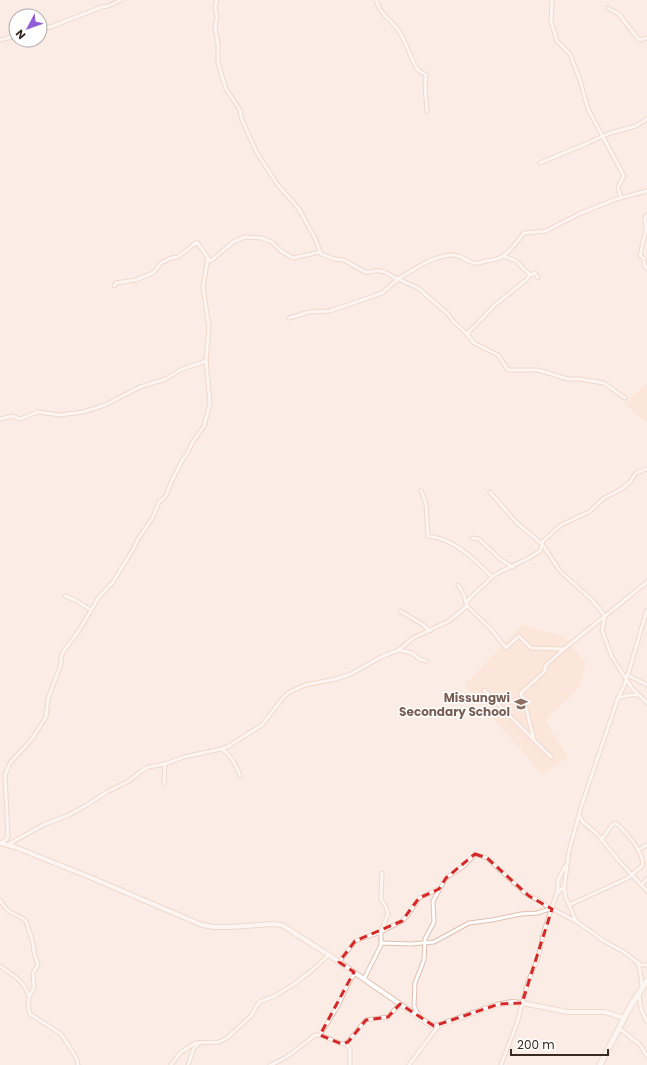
<svg xmlns="http://www.w3.org/2000/svg" width="647" height="1065" viewBox="0 0 647 1065" font-family="Poppins,sans-serif">
<style>
.built{fill:#fddcca}
.lines{fill:none;stroke-linecap:round;stroke-linejoin:round}
.minor-casing{stroke:#e1bfad;stroke-width:5}
.tertiary-casing{stroke:#e1bfad;stroke-width:6}
.trunk-casing{stroke:#e1bfad;stroke-width:7}
.minor{stroke:#fff;stroke-width:3}
.tertiary{stroke:#fff;stroke-width:4}
.trunk{stroke:#fff;stroke-width:5}
.marked{fill:none;stroke:#d62828;stroke-width:3;stroke-dasharray:8 5;stroke-linejoin:round}
.labels{text-anchor:middle;dominant-baseline:central;stroke-width:3;stroke-linejoin:round;paint-order:stroke}
.education-label{font-size:12px;font-weight:bold;fill:#785e54;stroke:#fff;text-anchor:end}
</style>
<rect width="100%" height="100%" fill="#fbede6"/>
<g class="built">
<path d="M 647,383 L 647,422 L 623,404 Z"/>
<path d="M 522,625 L 564,636 L 586,664 L 579,688 L 545,720 L 568,758 L 542,774 L 464,685 Z"/>
</g>
<g class="lines">
<g class="minor-casing">
<g id="minor">
<path d="M 217,0 L 215,7 L 217,17 L 215,27 L 218,44 L 218,62 L 223,80 L 226,89 L 240,110 L 242,120 L 257,153 L 277,184 L 299,209 L 315,238 L 321,254 L 334,259 L 344,260 L 365,272 C 370,273 374,270 379,271 C 387,271 391,277 398,279 C 413,270 433,256 451,255 C 460,254 465,261 474,263 C 478,264 482,262 486,261 C 491,260 498,260 503,256 C 511,251 518,240 524,233 L 546,231 L 581,213 L 616,199 L 647,191"/>
<path d="M 376,0 C 381,16 390,18 398,30 C 407,41 410,60 418,70 C 420,72 423,73 426,75 L 425,85 L 427,112"/>
<path d="M 552,0 L 551,21 L 557,41 L 570,54 L 580,80 L 588,109 L 624,176 L 618,187 L 621,198"/>
<path d="M 608,8 L 619,14 L 639,40 L 647,38"/>
<path d="M 40,30 L 53,26 L 102,7 L 108,6 L 121,0"/>
<path d="M 0,40 L 16,36"/>
<path d="M 540,163 L 588,143 L 610,133 L 636,126 L 647,119"/>
<path d="M 647,215 L 645,219 L 646,229 L 640,255 L 644,259 L 644,265 L 647,269"/>
<path d="M 504,256 L 516,261 L 530,275"/>
<path d="M 207,261 L 212,260 L 233,242 L 245,237 L 262,238 L 272,242 L 281,251 L 293,258 L 320,252"/>
<path d="M 289,318 L 309,312 L 330,311 L 382,293 L 398,279 L 418,288 L 448,314 L 453,321 L 467,334 L 474,343 L 498,355 L 508,370 L 538,370 L 568,379 L 579,379 L 604,383 L 625,398"/>
<path d="M 467,334 L 495,305 L 526,280 L 530,275 L 535,273 L 538,278"/>
<path d="M 0,419 L 12,416 L 20,419 L 38,412 L 60,415 L 83,412 L 105,405 L 140,387 L 166,379 L 180,370 L 206,361"/>
<path d="M 647,469 L 636,473 L 630,482 L 620,490 L 604,498 L 589,512 L 561,525 L 543,541 L 540,551 L 527,559 L 500,572 L 492,577 L 470,598 L 466,603 L 467,606 L 490,628 L 506,648 L 519,636 L 531,648 L 564,649 L 647,582"/>
<path d="M 421,490 L 426,504 L 428,536 C 455,539 474,559 492,577"/>
<path d="M 490,492 L 517,523 L 542,544 L 560,571 L 592,600 L 605,616 L 602,630 L 612,657 L 632,688 L 647,703"/>
<path d="M 472,538 L 479,539 L 500,559 L 513,567"/>
<path d="M 458,585 L 464,595 L 466,603"/>
<path d="M 65,596 L 75,600 L 91,610"/>
<path d="M 400,611 L 422,624 L 430,631"/>
<path d="M 399,650 L 413,638 L 449,621 L 467,606"/>
<path d="M 627,675 L 647,685"/>
<path d="M 484,690 L 551,757"/>
<path d="M 618,698 L 629,695 L 638,695"/>
<path d="M 534,740 L 524,700 L 521,695 L 521,693 L 545,671 L 545,666 L 564,649"/>
<path d="M 221,749 C 229,752 238,768 240,776"/>
<path d="M 164,784 L 165,764"/>
<path d="M 579,814 L 582,821 L 597,834 L 619,861 L 647,891"/>
<path d="M 0,843 L 6,840 L 8,836 L 5,775 L 10,763 L 32,739 L 46,717 L 48,699 L 61,664 L 61,658 L 63,652 L 78,632 L 99,597 L 113,582 L 134,548 L 138,539 L 152,519 L 159,502 L 166,496 L 171,482 L 183,459 L 187,454 L 192,443 L 204,426 L 210,404 L 206,361 L 209,327 L 203,287 L 208,258 L 197,242 L 178,257 L 171,258 L 161,263 L 153,273 L 136,280 L 116,283 L 114,286"/>
<path d="M 7,845 L 45,824 L 67,816 L 87,805 L 107,792 L 129,781 L 140,772 L 148,767 L 165,764 L 184,757 L 221,749 L 229,746 L 262,725 L 282,699 L 288,693 L 294,690 L 305,685 L 336,679 L 351,674 L 381,657 L 399,650 L 412,653 L 419,659 L 426,661"/>
<path d="M 638,850 L 647,845"/>
<path d="M 641,885 L 647,879"/>
<path d="M 557,894 L 565,885"/>
<path d="M 0,900 C 8,915 15,912 26,921 L 33,943 L 34,952 L 38,965 L 33,973 L 34,987 L 29,998 L 28,1006 L 30,1014 L 61,1034 L 77,1059 L 78,1065"/>
<path d="M 569,905 L 628,878 L 642,866 C 646,854 625,831 616,823 L 613,824 L 602,839"/>
<path d="M 381,944 L 381,932 L 388,914 L 386,907 L 381,899 L 382,873"/>
<path d="M 339,962 L 355,941 L 381,932 L 402,921 L 408,915 L 419,898 L 438,889"/>
<path d="M 637,962 L 641,965 L 647,965"/>
<path d="M 0,966 C 13,975 24,981 29,996"/>
<path d="M 364,979 L 382,943 L 411,944 L 434,942 L 469,923 L 492,920 L 521,914 L 537,913 L 550,909 L 557,911 L 575,921"/>
<path d="M 642,986 L 640,970 L 637,962 L 624,952 L 604,941 L 576,921 L 566,898 L 564,889 L 569,851 L 582,804 L 618,698 L 625,684 L 647,610"/>
<path d="M 639,994 L 641,1009 L 647,1022"/>
<path d="M 419,1016 L 414,1006 L 415,983 L 424,960 L 425,939 L 434,922 L 433,901 L 446,878 L 464,866 L 475,854 L 487,858 L 525,893 L 543,903 L 550,909"/>
<path d="M 619,1028 L 640,1045 L 647,1056"/>
<path d="M 320,1035 L 339,1004 L 347,986 L 355,973"/>
<path d="M 346,1044 L 350,1049 L 350,1065"/>
<path d="M 171,1065 L 180,1053 L 195,1043 L 219,1042 L 227,1038 L 251,1016 L 259,1002 L 275,996 L 294,984 L 310,972 L 329,955"/>
<path d="M 188,1065 L 194,1048 L 199,1043"/>
<path d="M 270,1065 C 287,1059 301,1046 315,1035 C 326,1034 335,1044 346,1044 L 366,1020 L 388,1017 L 400,1004"/>
<path d="M 409,1065 L 439,1025"/>
<path d="M 501,1065 L 517,1023 L 528,982 L 538,958 L 544,931 L 558,890 L 558,880 L 565,866"/>
</g>
</g>
<g class="tertiary-casing">
<path id="tertiary" d="M 0,843 L 15,847 L 92,878 L 202,925 L 214,927 L 230,927 L 273,924 L 282,925 L 329,955 L 429,1024 L 434,1026 L 439,1025 L 496,1005 L 512,1002 L 522,1003 L 568,1012 L 605,1012 L 624,1018"/>
</g>
<g class="trunk-casing">
<path id="trunk" d="M 600,1065 L 631,1005 L 647,981"/>
</g>
<use href="#minor" class="minor"/>
<use href="#tertiary" class="tertiary"/>
<use href="#trunk" class="trunk"/>
</g>
<path d="M0 0H647V1065H0ZM 475,854 L 487,858 L 529,896 L 552,909 L 522,1003 L 499,1004 L 434,1026 L 400,1004 L 388,1017 L 366,1020 L 348,1042 L 342,1044 L 320,1035 L 354,972 L 339,962 L 355,941 L 402,921 L 419,898 L 439,889 L 446,878 Z" fill="#fbede6" fill-opacity=".55" fill-rule="evenodd"/>
<path class="marked" d="M 475,854 L 487,858 L 529,896 L 552,909 L 522,1003 L 499,1004 L 434,1026 L 400,1004 L 388,1017 L 366,1020 L 348,1042 L 342,1044 L 320,1035 L 354,972 L 339,962 L 355,941 L 402,921 L 419,898 L 439,889 L 446,878 Z"/>
<defs>
<g id="school-bare" transform="scale(1.08)"><path d="M0-5L7-2L0 1L-7-2ZM-4 1L0 2.5L4 1V4Q0 6-4 4Z" fill="#8d6e63" stroke="#fff" stroke-width="2.5" paint-order="stroke"/></g>
</defs>
<g fill-rule="evenodd">
<use href="#school-bare" x="521" y="704"/>
</g>
<g class="labels">
<g class="education-label">
<text x="510" y="697">Missungwi<tspan x="510" dy="14">Secondary School</tspan></text>
</g>
</g>
<g transform="translate(28 28) rotate(229)"><circle r="19" fill="#ffffff" stroke="#afaaa7"/>
<path d="M0-3L7 15L0 10L-7 15Z" fill="#925ed7"/>
<text y="-6" font-size="11" font-weight="bold" text-anchor="middle" fill="#382b24">N</text>
</g>
<path d="M511 1049v6h97v-6" fill="none" stroke="#382b24" stroke-width="2"/>
<text x="517" y="1049" font-size="12" fill="#382b24" stroke="#ffffff" stroke-width="3" paint-order="stroke">200 m</text>
</svg>
